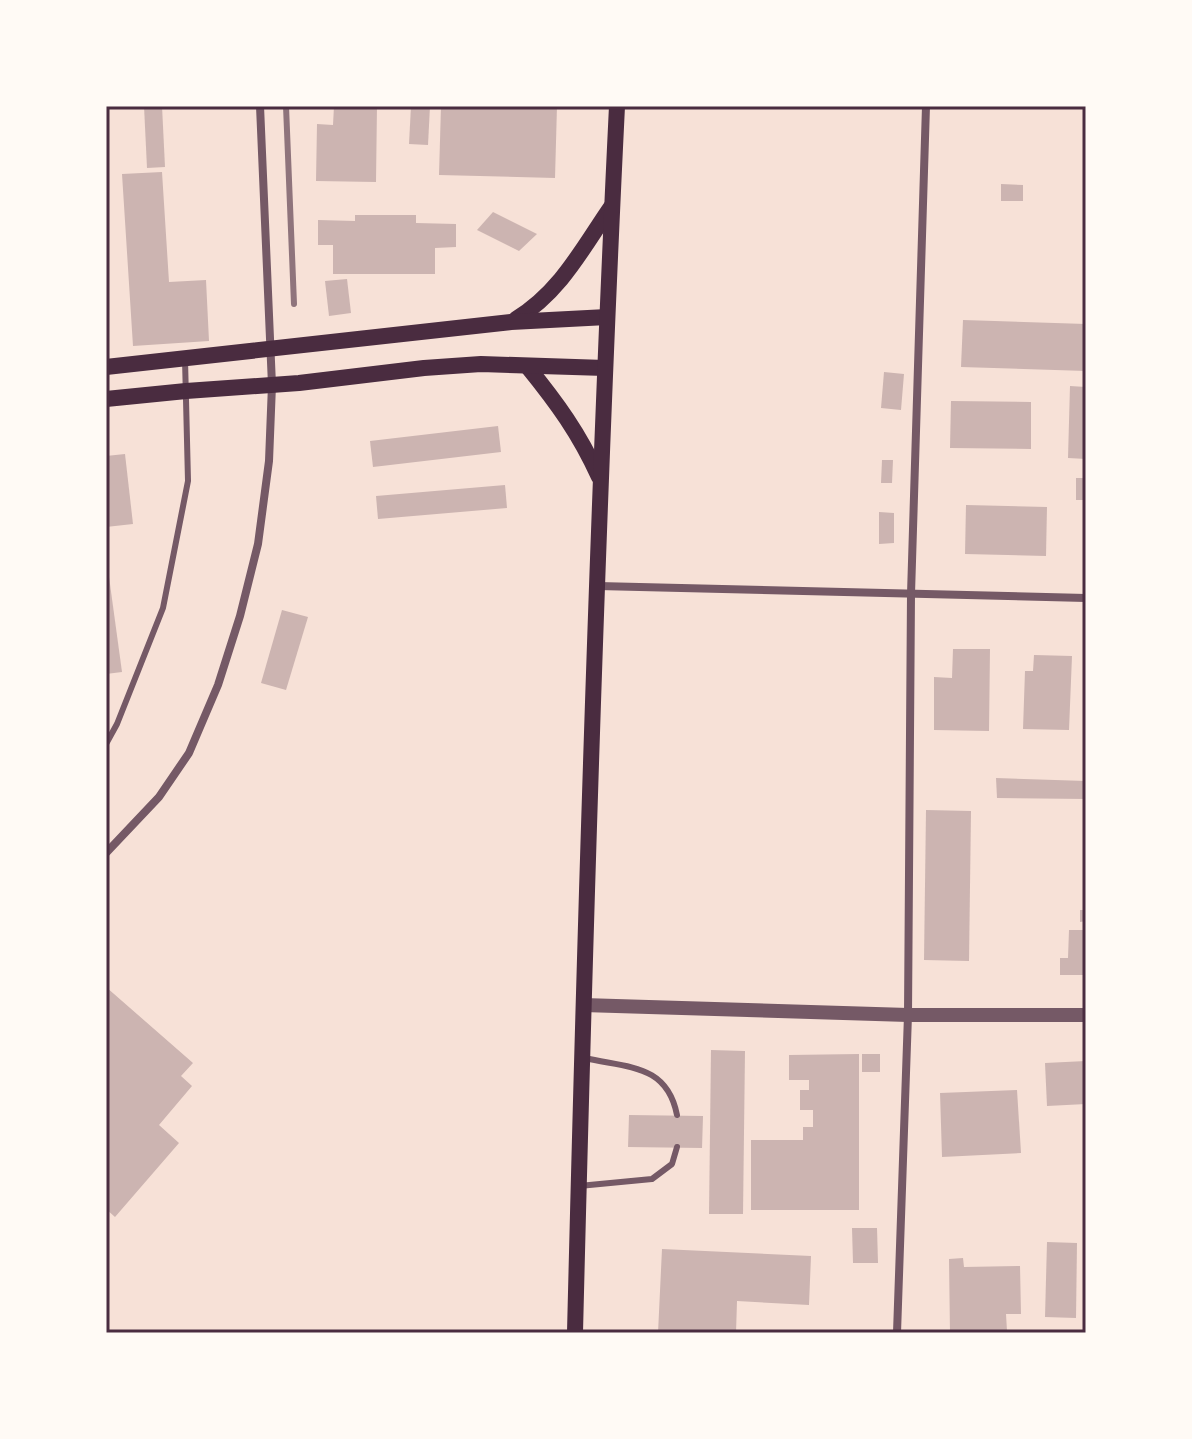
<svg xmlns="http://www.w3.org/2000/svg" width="1192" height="1439" viewBox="0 0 1192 1439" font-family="Poppins,sans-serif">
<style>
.building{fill:#ccb4b1}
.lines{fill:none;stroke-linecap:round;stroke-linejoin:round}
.service{stroke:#755966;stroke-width:6}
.minor{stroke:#755966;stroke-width:8}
.tertiary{stroke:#755966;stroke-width:14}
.secondary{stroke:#4a2c40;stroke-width:16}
.rail{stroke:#8f747c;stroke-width:6}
.neatline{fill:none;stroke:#4a2c40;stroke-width:3}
</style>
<rect width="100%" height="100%" fill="#f7e1d7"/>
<g class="building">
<path d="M 144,106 L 162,106 L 165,167 L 147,168 Z"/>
<path d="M 334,106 L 377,106 L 376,182 L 316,181 L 317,124 L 333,125 Z"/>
<path d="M 411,106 L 430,106 L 428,145 L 409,144 Z"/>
<path d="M 441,106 L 557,106 L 555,178 L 439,175 Z"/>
<path d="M 162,172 L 169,282 L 206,280 L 209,341 L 133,346 L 122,174 Z"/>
<path d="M 1001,184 L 1023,185 L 1023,201 L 1001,201 Z"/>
<path d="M 493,212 L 537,234 L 519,251 L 477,230 Z"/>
<path d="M 355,215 L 416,215 L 416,223 L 456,224 L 456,247 L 435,248 L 435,274 L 333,274 L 333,245 L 318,245 L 318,220 L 355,221 Z"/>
<path d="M 347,279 L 351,313 L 329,316 L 325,281 Z"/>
<path d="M 963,320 L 1086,324 L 1086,371 L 961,367 Z"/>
<path d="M 884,372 L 904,374 L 901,410 L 881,408 Z"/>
<path d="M 1070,386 L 1086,387 L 1086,459 L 1068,458 Z"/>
<path d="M 951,401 L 1031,402 L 1031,449 L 950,448 Z"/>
<path d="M 498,426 L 501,452 L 373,467 L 370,441 Z"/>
<path d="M 125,454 L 133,524 L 106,527 L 106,456 Z"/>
<path d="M 882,460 L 893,460 L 892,483 L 881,483 Z"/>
<rect x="1076" y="478" width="10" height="22"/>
<path d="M 505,485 L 507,508 L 378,519 L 376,496 Z"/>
<path d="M 966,505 L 1047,507 L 1046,556 L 965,554 Z"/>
<path d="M 879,512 L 894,513 L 894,543 L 879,544 Z"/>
<path d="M 106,555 L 122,672 L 106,674 Z"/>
<path d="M 282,610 L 308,617 L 286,690 L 261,683 Z"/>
<path d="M 953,649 L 990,649 L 989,731 L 934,730 L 934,677 L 952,678 Z"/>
<path d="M 1034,655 L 1072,656 L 1069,730 L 1023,729 L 1025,671 L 1033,671 Z"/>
<path d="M 996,778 L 1086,781 L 1086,799 L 997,798 Z"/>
<path d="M 926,810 L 971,811 L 969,961 L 924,960 Z"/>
<path d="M 1080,910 L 1086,910 L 1086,921 L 1080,922 Z"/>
<path d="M 1069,930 L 1086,930 L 1086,975 L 1060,975 L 1060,958 L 1068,958 Z"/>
<path d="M 106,987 L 193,1063 L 181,1076 L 192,1086 L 159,1125 L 179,1143 L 115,1217 L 106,1209 Z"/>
<path d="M 711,1050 L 745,1051 L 743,1214 L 709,1214 Z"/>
<path d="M 859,1054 L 859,1210 L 751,1210 L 751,1140 L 803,1140 L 803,1127 L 813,1127 L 813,1110 L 800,1110 L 800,1090 L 809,1090 L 809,1080 L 789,1080 L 789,1055 Z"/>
<rect x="862" y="1054" width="18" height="18"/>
<path d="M 1086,1061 L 1086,1104 L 1047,1106 L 1045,1063 Z"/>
<path d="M 1017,1090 L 1021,1153 L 942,1157 L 940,1093 Z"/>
<path d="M 629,1115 L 703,1116 L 702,1148 L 628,1147 Z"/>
<path d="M 852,1228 L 877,1228 L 878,1263 L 853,1263 Z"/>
<path d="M 1047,1242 L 1077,1243 L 1076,1318 L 1045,1317 Z"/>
<path d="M 662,1249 L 811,1256 L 809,1305 L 737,1301 L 736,1333 L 658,1333 Z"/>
<path d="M 963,1258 L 964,1267 L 1020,1266 L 1021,1314 L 1006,1314 L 1007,1331 L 950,1333 L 949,1259 Z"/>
</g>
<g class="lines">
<g class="service">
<path d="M 106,744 L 117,724 L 163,608 L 188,481 L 185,359"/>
<path d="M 585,1058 C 628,1068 667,1064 677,1115"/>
<path d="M 579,1186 L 652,1179 L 672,1164 L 677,1147"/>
</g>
<g class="minor">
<path d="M 598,586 L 1086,598"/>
<path d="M 106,853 L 159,797 L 189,753 L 218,685 L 240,616 L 258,544 L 269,461 L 272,385 L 260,106"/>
<path d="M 897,1333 L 908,1015 L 911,594 L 926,106"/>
</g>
<path class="tertiary" d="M 583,1005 L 908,1015 L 1086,1015"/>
<g class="secondary">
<path d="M 516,319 C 561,291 582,249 611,207"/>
<path d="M 527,366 C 557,403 579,433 599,477"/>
<path d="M 106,367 L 511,322 L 607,317"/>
<path d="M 106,399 L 186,391 L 299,383 L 424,368 L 481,364 L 605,368"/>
<path d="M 575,1333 C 585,924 597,515 617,106"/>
</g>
<path class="rail" d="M 286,106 L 294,304"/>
</g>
<rect width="1192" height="1439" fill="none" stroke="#fffaf5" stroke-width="216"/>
<rect x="108" y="108" width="976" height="1223" class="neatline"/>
</svg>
